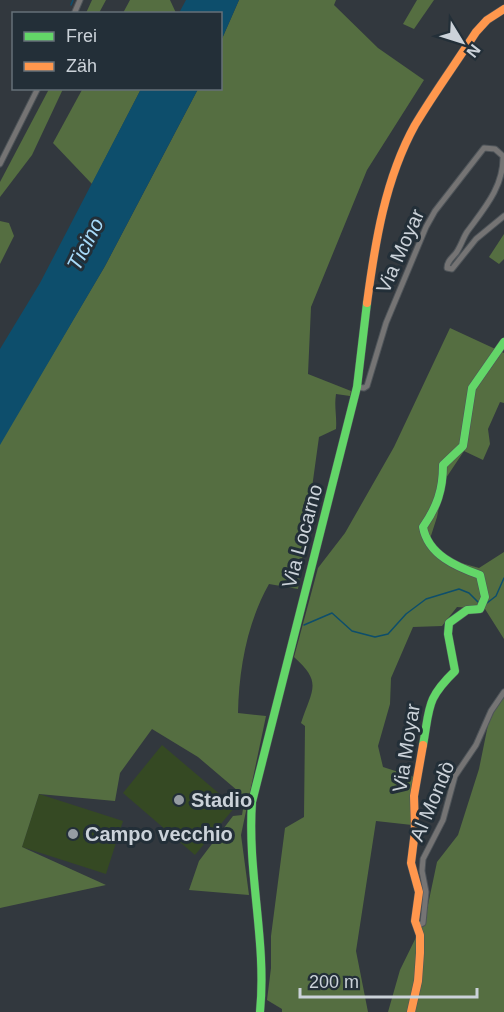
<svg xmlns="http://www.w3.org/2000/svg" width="504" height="1012" viewBox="0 0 504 1012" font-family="Arial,sans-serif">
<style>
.green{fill:#354923}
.forest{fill:#556e41}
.water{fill:#0d4e6c}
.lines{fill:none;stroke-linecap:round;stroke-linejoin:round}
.stream{stroke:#0d4e6c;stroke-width:1.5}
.street-casing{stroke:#4e5459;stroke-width:7}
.fast-casing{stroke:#4e5459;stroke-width:9}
.slow-casing{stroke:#4e5459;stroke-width:9}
.street{stroke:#757474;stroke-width:5}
.fast{stroke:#63d668;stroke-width:8}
.slow{stroke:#ff974d;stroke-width:8}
.poi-dot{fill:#959ca3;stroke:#232f38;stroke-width:2}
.labels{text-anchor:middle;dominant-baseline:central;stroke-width:6;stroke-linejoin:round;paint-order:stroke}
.street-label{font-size:20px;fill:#cbd2d9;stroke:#232f38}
.poi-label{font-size:20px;font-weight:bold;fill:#cbd2d9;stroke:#232f38;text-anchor:start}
.water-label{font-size:21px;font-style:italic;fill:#a7daf9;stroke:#232f38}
</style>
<rect width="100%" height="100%" fill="#32383e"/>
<g class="green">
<path d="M 162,745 L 235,807 L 195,855 L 123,793 Z"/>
<path d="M 39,794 L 123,821 L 106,874 L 22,847 Z"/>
</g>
<g class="forest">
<path d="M 92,0 L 106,0 L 99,13 L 86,13 Z"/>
<path d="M 130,0 L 170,0 L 176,13 L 123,13 Z"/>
<path d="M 239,0 L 336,0 L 334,5 L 378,48 L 424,80 L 367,170 L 311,307 L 308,374 L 351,391 L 350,396 L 336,394 C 334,407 337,416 336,429 L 319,437 L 298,589 L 269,584 C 247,623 239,669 238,713 L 266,716 L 241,835 L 249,895 L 189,890 L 199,861 L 233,816 L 242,815 L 245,797 L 198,757 L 152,729 L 120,773 L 115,801 L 39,794 L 22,847 L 106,885 L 0,908 L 0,443 L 105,266 L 198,89 L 220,88 L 221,41 Z"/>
<path d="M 417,0 L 434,0 L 414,29 L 403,24 Z"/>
<path d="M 83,88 L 141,89 L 92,184 L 53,143 Z"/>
<path d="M 49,89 L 63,89 L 32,155 L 0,197 L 0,182 Z"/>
<path d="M 0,221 L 9,223 L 14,236 L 0,264 Z"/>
<path d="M 504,234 L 504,259 L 499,264 L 489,257 Z"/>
<path d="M 450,328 L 504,353 L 504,403 L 500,402 L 488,429 L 490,444 L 483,460 L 464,451 L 444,481 L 437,517 L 428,545 L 454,561 L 479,568 L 504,552 L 504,639 L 485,609 L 457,607 L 442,626 L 413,627 L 391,678 L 390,704 L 378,746 L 383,767 L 414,777 L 412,825 L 376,821 L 356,951 L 368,1012 L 282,1012 L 282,1009 L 267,1000 L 271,968 L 271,936 L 285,828 L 304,817 L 305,726 L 301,723 C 312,689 323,683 294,657 L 318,568 L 345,533 L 394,447 Z"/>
<path d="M 504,692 L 504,1012 L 388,1012 L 400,970 L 425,919 L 437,862 L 458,835 L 479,769 L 491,710 Z"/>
</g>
<g class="water">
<path d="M 186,0 L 239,0 L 221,41 L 220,14 L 179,13 Z"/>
<path d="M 141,89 L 198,89 L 105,266 L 0,445 L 0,349 L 40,283 Z"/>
</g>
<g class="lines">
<g class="stream">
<path d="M 71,5 L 73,0"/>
<path d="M 487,603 L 496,596 L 504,578"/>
<path d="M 304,625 L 332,613 L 352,631 L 375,637 L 388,634 L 406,614 L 426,599 L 459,589 L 469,593 L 479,603"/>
</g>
<g class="street-casing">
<g id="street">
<path d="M 74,14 L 80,0"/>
<path d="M 0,164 L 38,88"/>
<path d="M 357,387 L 364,388 L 367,386 L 386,323 L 426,227 L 435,211 L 484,148 L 495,149 L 503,156 C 504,187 483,210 467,232 C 463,238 461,246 456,253 C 452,258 447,261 447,268 L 452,269 L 476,239 L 504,216"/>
<path d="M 417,926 L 423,923 L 426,892 L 422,871 L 423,859 L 443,820 L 455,776 L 476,745 L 491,711 L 504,692"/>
</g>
</g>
<g class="fast-casing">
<g id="fast">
<path d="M 423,745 C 430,707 426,699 455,671 L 448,634 L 449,623 L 467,610 L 480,609 L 485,597 L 480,575 C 457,567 428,555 423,527 C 437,507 443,490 443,465 L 463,446 L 472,388 L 504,342"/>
<path d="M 260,1012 C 267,941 247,873 252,802 L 357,387 L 367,303"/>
</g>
</g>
<g class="slow-casing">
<g id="slow">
<path d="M 367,303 C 375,243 385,179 415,125 C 434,93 456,63 476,32 L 487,20 L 504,9"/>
<path d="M 411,1012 L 418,981 L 420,953 L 420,935 L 415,921 L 419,892 L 411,863 L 415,831 L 414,796 L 423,745"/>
</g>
</g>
<use href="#street" class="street"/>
<use href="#fast" class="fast"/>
<use href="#slow" class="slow"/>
</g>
<g class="poi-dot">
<circle cx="179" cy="800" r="6"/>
<circle cx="73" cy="834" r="6"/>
</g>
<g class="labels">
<g class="street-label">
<text transform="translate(400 251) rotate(-66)">Via Moyar</text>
<text transform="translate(302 536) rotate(-75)">Via Locarno</text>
<text transform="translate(406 748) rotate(-81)">Via Moyar</text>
<text transform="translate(432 801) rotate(-67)">Al Mondò</text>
</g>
<g class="poi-label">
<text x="191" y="800">Stadio</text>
<text x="85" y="834">Campo vecchio</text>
</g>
<g class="water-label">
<text transform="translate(85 244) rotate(-63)">Ticino</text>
</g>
</g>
<rect x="12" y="12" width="210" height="78" fill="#232f38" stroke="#667078" stroke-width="1.5"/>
<rect x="24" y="32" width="30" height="9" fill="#63d668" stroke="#667078" stroke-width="1.5"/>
<text x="66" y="42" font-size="18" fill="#cbd2d9">Frei</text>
<rect x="24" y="62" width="30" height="9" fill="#ff974d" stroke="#667078" stroke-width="1.5"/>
<text x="66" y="72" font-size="18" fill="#cbd2d9">Zäh</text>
<g transform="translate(462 42) rotate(128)" stroke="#232f38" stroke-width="4.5" paint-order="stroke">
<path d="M0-4.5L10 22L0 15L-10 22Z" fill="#cbd2d9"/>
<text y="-9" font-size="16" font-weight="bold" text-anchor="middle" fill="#cbd2d9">N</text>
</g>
<path d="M300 988v9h177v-9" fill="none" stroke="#cbd2d9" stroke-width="3"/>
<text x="309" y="988" font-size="18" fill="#cbd2d9" stroke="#232f38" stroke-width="4.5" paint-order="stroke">200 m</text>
</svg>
